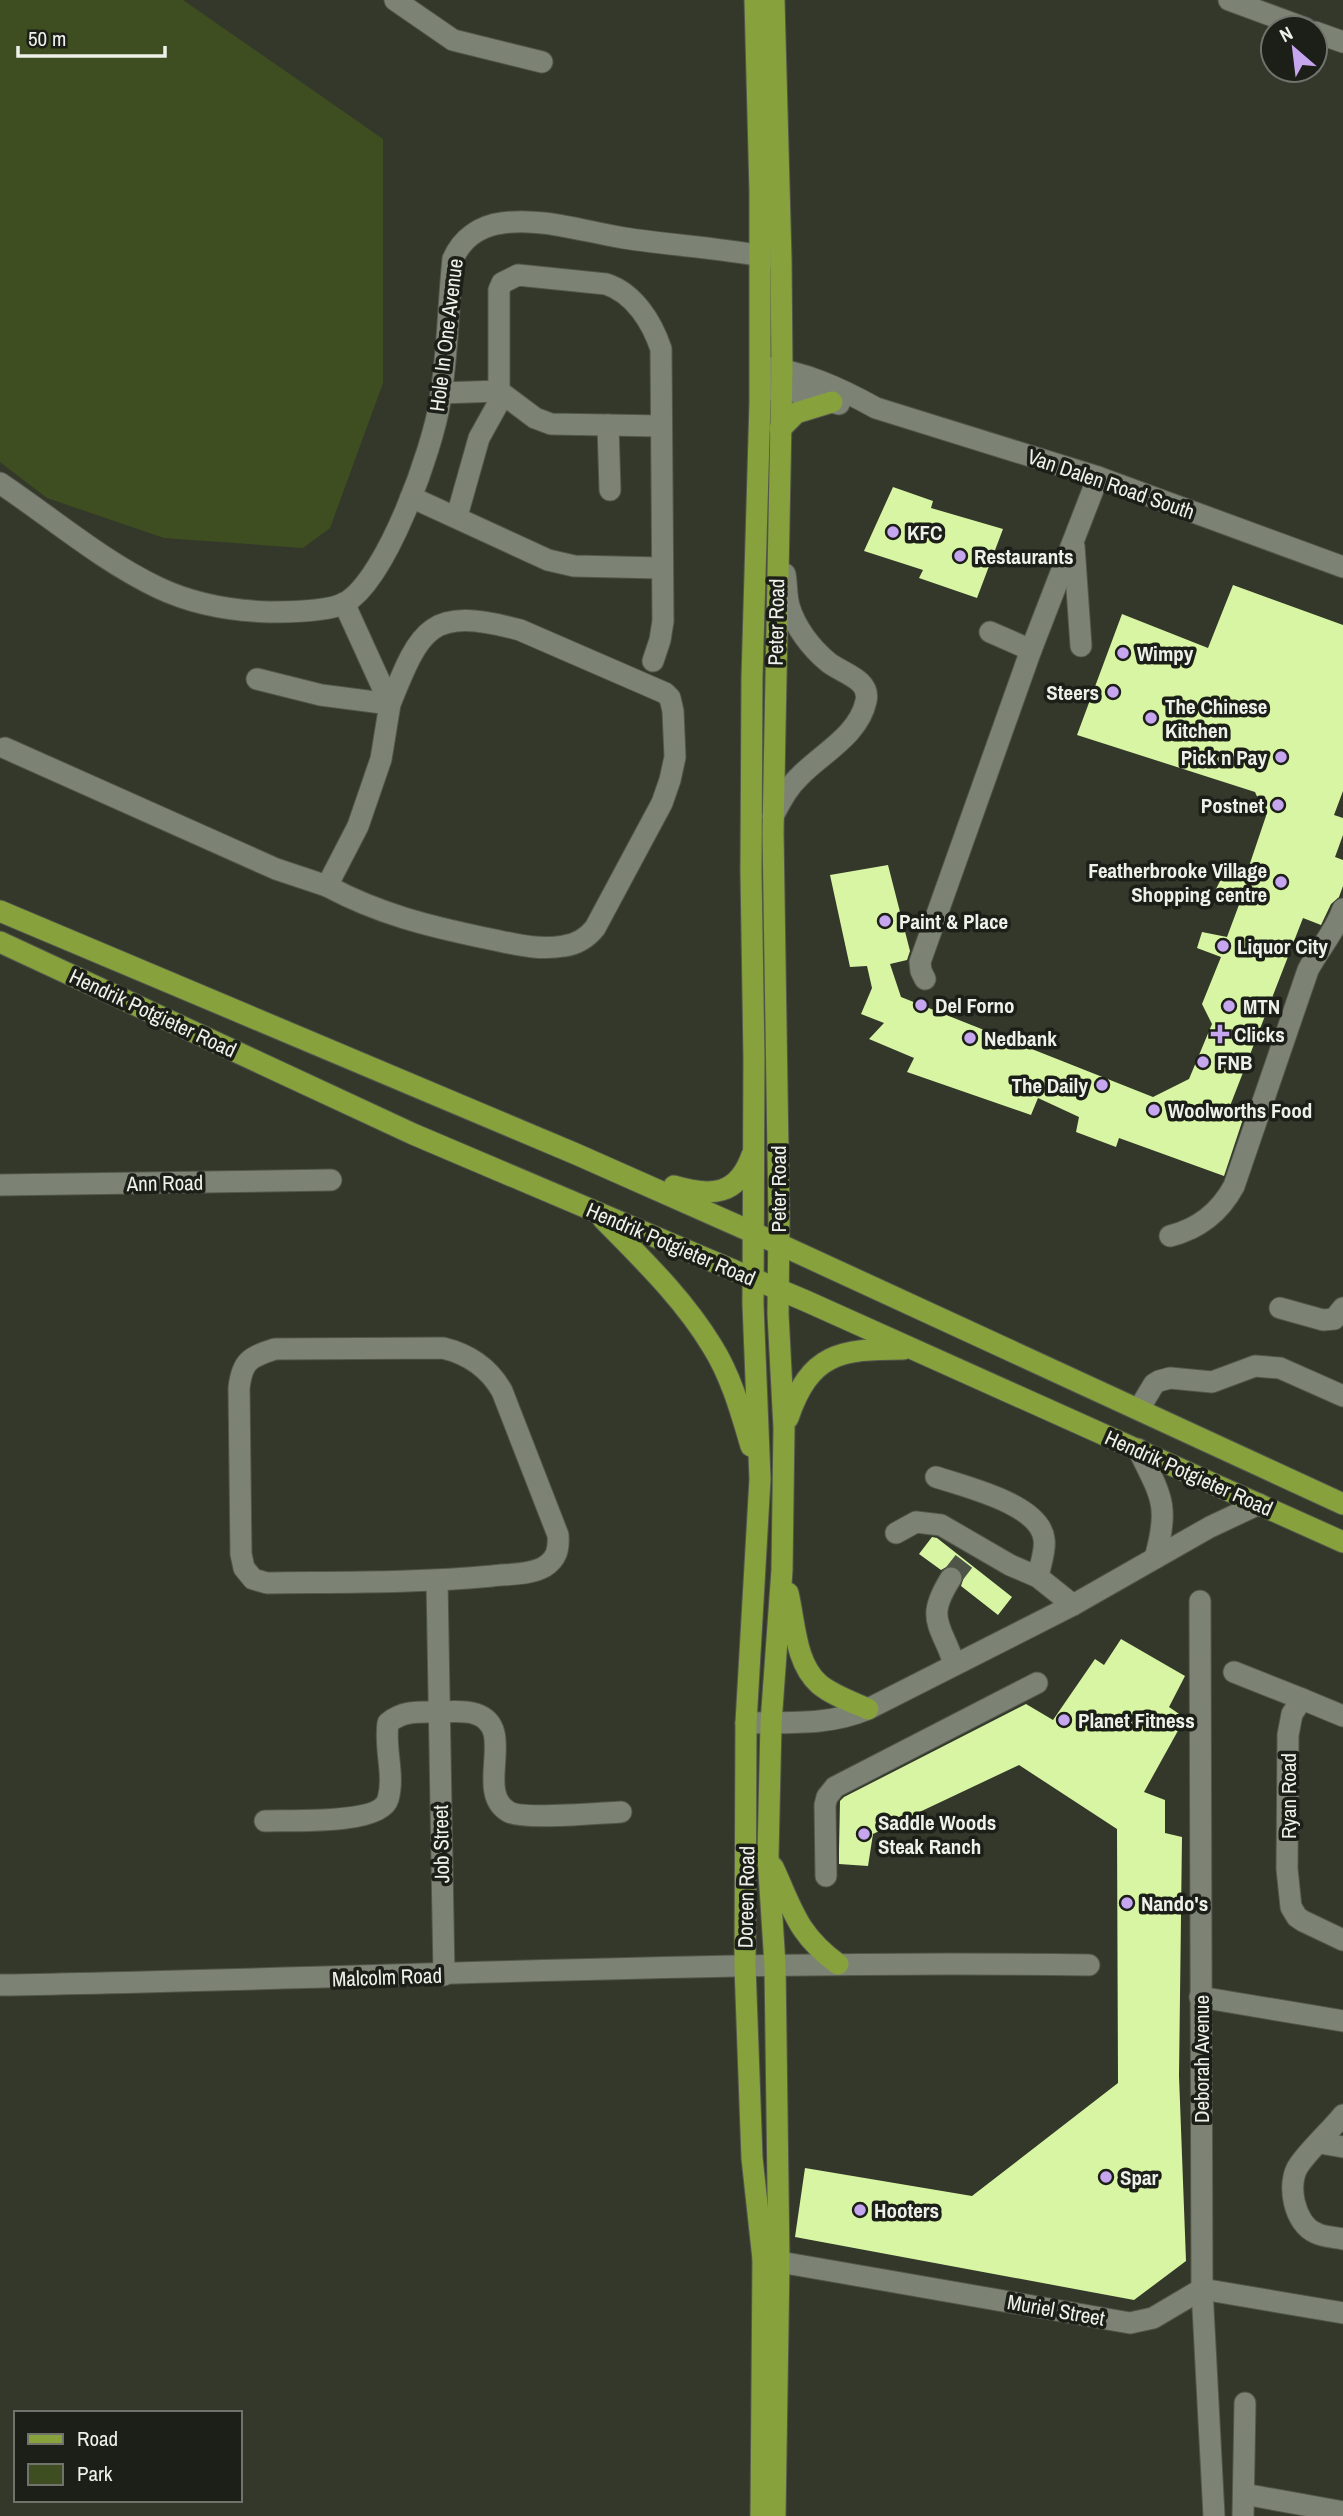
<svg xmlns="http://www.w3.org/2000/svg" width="1343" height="2516" viewBox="0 0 1343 2516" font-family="'Archivo Narrow',sans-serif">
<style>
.green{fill:#3f4e20}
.building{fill:#d8f5a3}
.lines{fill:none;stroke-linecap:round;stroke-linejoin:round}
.minor-tunnel{stroke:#4f5448;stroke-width:21;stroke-dasharray:21 10;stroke-linecap:butt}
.minor-casing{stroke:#52564b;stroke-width:23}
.major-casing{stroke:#52564b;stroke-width:23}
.minor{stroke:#7d8374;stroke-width:21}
.major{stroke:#87a13d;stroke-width:21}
.poi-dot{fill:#c7a6f0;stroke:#1c1e18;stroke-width:2.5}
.labels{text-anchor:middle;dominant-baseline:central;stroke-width:7;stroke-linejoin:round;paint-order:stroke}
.street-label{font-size:21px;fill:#eef1e9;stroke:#1c1e18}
.poi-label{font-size:21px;font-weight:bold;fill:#eef1e9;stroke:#1c1e18;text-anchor:start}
</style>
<rect width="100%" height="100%" fill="#33382b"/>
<path class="green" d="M 0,0 L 183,0 L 383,139 L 383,383 L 330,528 L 303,548 L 164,538 L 47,498 L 0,462 Z"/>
<g class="building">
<path d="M 893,487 L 933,501 L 931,508 L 1003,529 L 977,598 L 919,578 L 923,570 L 864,551 Z"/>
<path d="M 1233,585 L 1343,625 L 1343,791 L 1334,815 L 1343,818 L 1343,835 L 1335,857 L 1343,860 L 1343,886 L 1339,897 L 1331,904 L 1321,925 L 1303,918 L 1230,1106 L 1245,1113 L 1224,1176 L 1119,1138 L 1116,1147 L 1076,1132 L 1079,1117 L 1038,1098 L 1031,1115 L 907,1072 L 914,1058 L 869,1039 L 884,1023 L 861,1014 L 872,988 L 867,966 L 850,967 L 830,875 L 888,865 L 910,951 L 907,960 L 890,964 L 901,997 L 1153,1097 L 1189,1079 L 1212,1024 L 1202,1004 L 1221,957 L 1197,948 L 1202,932 L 1227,937 L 1240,902 L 1213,895 L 1224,873 L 1245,878 L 1266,816 L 1255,792 L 1077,735 L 1122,614 L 1208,648 Z"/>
<path d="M 932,1537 L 937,1538 L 1012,1597 L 998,1615 L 961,1586 L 964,1577 L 958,1567 L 950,1565 L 941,1570 L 919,1554 Z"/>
<path d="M 1121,1639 L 1185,1676 L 1169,1707 L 1185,1718 L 1144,1792 L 1165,1800 L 1165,1833 L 1182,1837 L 1179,2076 L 1186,2261 L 1134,2300 L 795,2237 L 805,2168 L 972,2196 L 1118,2083 L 1117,1829 L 1019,1765 L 873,1834 L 868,1866 L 839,1864 L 839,1850 L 840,1801 L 844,1797 L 1026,1704 L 1053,1720 L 1095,1659 L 1104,1665 Z"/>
</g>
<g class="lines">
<path class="minor-tunnel" d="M 951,1578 L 965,1560"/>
<g class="minor-casing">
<g id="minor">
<path d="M 395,0 L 453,40 L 542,62"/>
<path d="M 1229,0 L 1305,28"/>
<path d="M 1315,32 L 1343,42"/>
<path d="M 764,367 C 805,372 840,388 876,408 L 1098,477 L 1343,567"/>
<path d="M 765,389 L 795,392 L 839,404"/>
<path d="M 441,393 L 499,391 L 535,418 L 551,424 L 661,426"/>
<path d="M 608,425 L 610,490"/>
<path d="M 0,483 C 52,518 102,561 159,588 C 195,605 232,611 271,612 C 289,612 329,611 345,603 C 387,579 433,448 440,401 C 448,354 448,306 453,259 C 462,238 480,226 502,223 C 542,217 585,232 624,238 C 675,246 727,248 778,259"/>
<path d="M 411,497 L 548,560 L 574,566 L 661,568"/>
<path d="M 457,516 L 479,438 L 499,402 L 499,290 L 502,283 L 518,275 L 606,284 C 634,293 652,322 661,349 L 663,621 L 660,640 L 653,661"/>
<path d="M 1074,546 L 1081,646"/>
<path d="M 990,632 L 1031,650"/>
<path d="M 257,679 L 321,695 L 390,704 C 421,627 430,606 520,630 L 665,693 L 670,698 L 673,711 L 675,757 L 670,780 L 662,803 L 595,928 C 587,938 578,944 564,946 C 537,951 511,943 485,938 C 428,926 379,914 327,886 L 358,826 L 381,759 L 390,704 L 344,603"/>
<path d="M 5,748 L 276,869 L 327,886"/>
<path d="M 773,816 C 781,801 788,787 800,776 C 821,754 859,735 866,701 C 871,679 841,673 828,662 C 811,648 795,627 789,606 C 786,595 787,584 785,574"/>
<path d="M 925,979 L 921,971 L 920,962 L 1031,650 L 1098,477"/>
<path d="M 0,1185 L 331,1180"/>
<path d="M 1170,1236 C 1198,1229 1220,1212 1234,1186 L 1308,970 C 1319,949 1335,932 1343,909"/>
<path d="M 1280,1308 L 1323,1320 L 1334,1319 L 1343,1308"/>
<path d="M 443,1348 C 468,1354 489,1368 502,1391 L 558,1535 C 559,1549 557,1559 544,1567 C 530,1575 508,1574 492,1576 C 417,1583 342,1582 267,1583 L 253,1579 L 244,1568 L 241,1554 L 239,1388 C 242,1361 250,1357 275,1349 Z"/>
<path d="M 1139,1409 L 1154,1384 L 1159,1381 L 1170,1378 L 1212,1382 L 1255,1366 L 1280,1368 L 1343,1396"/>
<path d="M 1138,1449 C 1161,1496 1170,1505 1155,1558"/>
<path d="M 936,1477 C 965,1487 1040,1504 1044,1539 C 1046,1550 1040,1565 1038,1577"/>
<path d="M 896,1533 L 916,1522 L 941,1525 L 1010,1565 L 1038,1577 L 1073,1605"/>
<path d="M 951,1578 C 925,1619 940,1623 954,1663"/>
<path d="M 437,1581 L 444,1975"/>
<path d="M 1200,1601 L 1202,2289 L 1214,2516"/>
<path d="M 1234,1672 L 1302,1699 L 1292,1714 L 1288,1735 L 1287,1869 L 1291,1907 L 1297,1917 L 1303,1921 L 1343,1940"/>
<path d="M 1302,1699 L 1343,1716"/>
<path d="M 746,1723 C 788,1722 828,1726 868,1709 L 1073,1605 L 1210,1527 L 1259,1504"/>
<path d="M 265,1821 C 288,1820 381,1825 388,1799 C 395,1775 384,1748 388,1723 C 403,1710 420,1712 439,1712 C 450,1712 464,1710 476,1714 C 518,1728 473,1792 509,1812 C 524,1820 599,1813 621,1812"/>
<path d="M 826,1876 L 825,1805 L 827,1797 L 835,1787 L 1037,1683"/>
<path d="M 0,1985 C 363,1979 726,1959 1089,1965"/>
<path d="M 1200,1997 L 1343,2021"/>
<path d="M 1343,2115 C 1330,2131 1310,2149 1299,2165 C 1286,2183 1294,2224 1316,2233 C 1323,2237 1335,2237 1343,2239"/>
<path d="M 1320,2143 L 1343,2147"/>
<path d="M 763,2259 L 1130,2323 L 1153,2318 L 1202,2289 L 1343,2313"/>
<path d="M 1244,2494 L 1343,2512"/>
<path d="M 1243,2516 L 1245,2403"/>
</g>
</g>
<g class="major-casing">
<g id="major">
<path d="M 755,0 L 760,192 L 760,402 L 752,678 L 751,872 L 754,1058 L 753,1304 L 760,1479 L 746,1723 L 745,1966 L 752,2158 L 763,2259 L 761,2516"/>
<path d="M 774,0 L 781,260 L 782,369 L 773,832 L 779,1217 L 778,1314 L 784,1428 L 782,1570 L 771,1723 L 768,1856 L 775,1965 L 779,2261 L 775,2516"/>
<path d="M 780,429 L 796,413 L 832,402"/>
<path d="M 0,911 L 576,1154 L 779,1244 L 1343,1504"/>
<path d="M 0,942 L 413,1134 L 806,1301 L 1343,1542"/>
<path d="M 674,1186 C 711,1197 738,1196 752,1155"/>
<path d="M 603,1219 C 642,1259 683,1298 712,1346 C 731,1376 741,1412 751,1446"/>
<path d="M 788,1418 C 810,1353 840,1349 903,1349"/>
<path d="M 788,1593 C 795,1622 795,1663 819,1684 C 832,1695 852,1702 868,1709"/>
<path d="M 773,1867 C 793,1910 797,1934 838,1964"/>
</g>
</g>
<use href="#minor" class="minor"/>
<use href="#major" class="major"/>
</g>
<g class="poi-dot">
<circle cx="893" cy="532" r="7"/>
<circle cx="960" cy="556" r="7"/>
<circle cx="1123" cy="653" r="7"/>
<circle cx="1113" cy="692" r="7"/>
<circle cx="1151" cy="718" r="7"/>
<circle cx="1281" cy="757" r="7"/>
<circle cx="1278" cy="805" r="7"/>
<circle cx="1281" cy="882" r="7"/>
<circle cx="885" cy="921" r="7"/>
<circle cx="1223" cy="946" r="7"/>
<circle cx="921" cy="1005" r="7"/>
<circle cx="1229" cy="1006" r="7"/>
<path d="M1216.5 1023.5h7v7h7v7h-7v7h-7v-7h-7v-7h7z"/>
<circle cx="970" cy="1038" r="7"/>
<circle cx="1203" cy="1062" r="7"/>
<circle cx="1102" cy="1085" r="7"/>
<circle cx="1154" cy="1110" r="7"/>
<circle cx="1064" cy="1720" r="7"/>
<circle cx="864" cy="1834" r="7"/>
<circle cx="1127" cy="1903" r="7"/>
<circle cx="1106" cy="2177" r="7"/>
<circle cx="860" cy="2210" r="7"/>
</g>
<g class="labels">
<g class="street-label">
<text transform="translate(446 335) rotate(-83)">Hole In One Avenue</text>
<text transform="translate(1111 484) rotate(19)">Van Dalen Road South</text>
<text transform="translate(776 622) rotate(-89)">Peter Road</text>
<text transform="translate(153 1013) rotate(25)">Hendrik Potgieter Road</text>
<text transform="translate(165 1183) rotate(-1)">Ann Road</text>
<text transform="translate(778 1189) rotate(-90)">Peter Road</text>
<text transform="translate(671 1244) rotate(23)">Hendrik Potgieter Road</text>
<text transform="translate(1189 1473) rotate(24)">Hendrik Potgieter Road</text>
<text transform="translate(1288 1796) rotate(-90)">Ryan Road</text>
<text transform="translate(441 1844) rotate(-91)">Job Street</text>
<text transform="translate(746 1897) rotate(-89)">Doreen Road</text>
<text transform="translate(387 1977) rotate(-2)">Malcolm Road</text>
<text transform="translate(1201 2059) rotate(-90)">Deborah Avenue</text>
<text transform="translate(1056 2310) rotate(10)">Muriel Street</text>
</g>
<g class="poi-label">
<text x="907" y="532">KFC</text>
<text x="974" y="556">Restaurants</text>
<text x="1137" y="653">Wimpy</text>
<text x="1099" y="692" text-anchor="end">Steers</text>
<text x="1165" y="706">The Chinese<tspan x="1165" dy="24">Kitchen</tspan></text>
<text x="1267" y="757" text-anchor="end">Pick n Pay</text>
<text x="1264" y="805" text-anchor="end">Postnet</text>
<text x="1267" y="870" text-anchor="end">Featherbrooke Village<tspan x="1267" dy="24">Shopping centre</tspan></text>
<text x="899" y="921">Paint &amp; Place</text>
<text x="1237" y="946">Liquor City</text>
<text x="935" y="1005">Del Forno</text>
<text x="1243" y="1006">MTN</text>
<text x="1234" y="1034">Clicks</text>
<text x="984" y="1038">Nedbank</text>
<text x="1217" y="1062">FNB</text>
<text x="1088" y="1085" text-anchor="end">The Daily</text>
<text x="1168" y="1110">Woolworths Food</text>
<text x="1078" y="1720">Planet Fitness</text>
<text x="878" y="1822">Saddle Woods<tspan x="878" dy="24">Steak Ranch</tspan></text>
<text x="1141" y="1903">Nando's</text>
<text x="1120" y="2177">Spar</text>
<text x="874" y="2210">Hooters</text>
</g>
</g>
<rect x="14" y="2411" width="228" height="91" fill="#1c1e18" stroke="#70726c" stroke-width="2"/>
<rect x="28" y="2434" width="35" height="10" fill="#87a13d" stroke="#70726c" stroke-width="2"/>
<text x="77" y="2446" font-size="21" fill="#eef1e9">Road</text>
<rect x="28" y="2464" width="35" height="21" fill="#3f4e20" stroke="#70726c" stroke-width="2"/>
<text x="77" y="2481" font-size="21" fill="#eef1e9">Park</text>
<g transform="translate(1294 49) rotate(332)"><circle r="33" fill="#1c1e18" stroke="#70726c" stroke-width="2"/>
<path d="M0-5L12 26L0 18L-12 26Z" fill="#c7a6f0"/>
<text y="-10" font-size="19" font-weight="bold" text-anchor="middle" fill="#eef1e9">N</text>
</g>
<path d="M18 46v10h147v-10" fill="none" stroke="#eef1e9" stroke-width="3.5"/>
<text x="28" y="46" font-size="21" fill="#eef1e9" stroke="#1c1e18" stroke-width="5" paint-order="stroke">50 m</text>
</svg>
